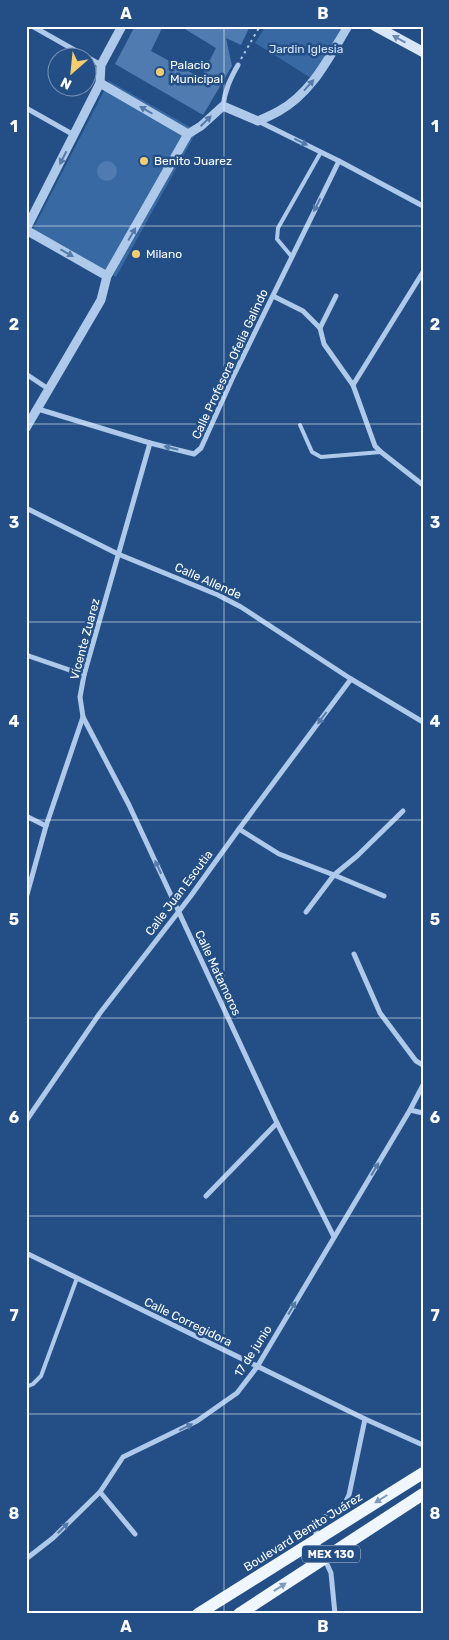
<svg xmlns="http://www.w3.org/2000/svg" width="449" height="1640" viewBox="0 0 449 1640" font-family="Rubik,sans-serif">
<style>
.green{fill:#3869a3}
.building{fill:#507bb0}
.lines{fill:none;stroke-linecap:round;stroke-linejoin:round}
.path{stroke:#aec9e9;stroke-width:2;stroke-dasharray:2.5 4;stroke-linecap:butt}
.service{stroke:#aec9e9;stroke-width:4}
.minor{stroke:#aec9e9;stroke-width:5}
.tertiary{stroke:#aec9e9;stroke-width:9}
.secondary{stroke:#d8e6f7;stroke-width:10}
.primary{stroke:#f0f6fe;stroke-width:12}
.oneway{fill:#6b8bb3}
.oneway2{fill:#547aa9}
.oneway3{fill:#7f9abc}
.grid{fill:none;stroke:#fff;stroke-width:1;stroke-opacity:0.55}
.poi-dot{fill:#f4cd71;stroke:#234f86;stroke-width:2}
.labels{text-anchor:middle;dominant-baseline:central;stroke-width:5;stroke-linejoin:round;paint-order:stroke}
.shield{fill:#234f86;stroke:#bdcadb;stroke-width:1}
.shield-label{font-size:11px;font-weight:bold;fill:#fff}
.park-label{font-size:12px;fill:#d2e3f7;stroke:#234f86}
.poi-label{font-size:12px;fill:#fff;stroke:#234f86;text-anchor:start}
.street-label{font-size:12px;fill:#fff;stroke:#234f86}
.neatline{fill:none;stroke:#fff;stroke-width:2}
.grid-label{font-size:16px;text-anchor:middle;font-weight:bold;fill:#fff}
</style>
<rect width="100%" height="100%" fill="#234f86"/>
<g class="green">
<path d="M 266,26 L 342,26 L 316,81 L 255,43 Z"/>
<path d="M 109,81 L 197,131 L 116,277 L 32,231 Z"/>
</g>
<g class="building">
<path d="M 135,26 L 163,26 L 151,51 L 201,78 L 216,48 L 180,26 L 250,26 L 241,45 L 226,38 L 232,66 L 203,115 L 115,64 Z"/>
<circle cx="107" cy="171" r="10"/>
</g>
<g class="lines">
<path class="path" d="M 241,59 L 260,26"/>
<g class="service">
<path d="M 292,257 L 277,239 L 278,228 L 321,152"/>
<path d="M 300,425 L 312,452 L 321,457 L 381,452"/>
<path d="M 26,1387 L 33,1384 L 41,1376 L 77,1278"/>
</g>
<g class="minor">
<path d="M 32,26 L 101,65"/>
<path d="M 223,106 C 225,90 230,79 238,65"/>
<path d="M 26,108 L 74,135"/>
<path d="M 258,121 L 339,161 L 423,206"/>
<path d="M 273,296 L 303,311 L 320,328 L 324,344 L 353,385 L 375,446 L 381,452 L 423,485"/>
<path d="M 320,328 L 336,296"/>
<path d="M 26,374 L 50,390"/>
<path d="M 353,385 L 423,272"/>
<path d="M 38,409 L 150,443 L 194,454 L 201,448 L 232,379 L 339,161"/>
<path d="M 26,508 L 118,554 L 218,595 L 241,607 L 351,679 L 423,722"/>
<path d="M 26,655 L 84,675"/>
<path d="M 83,717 L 129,805 L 277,1123 L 334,1237"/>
<path d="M 26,816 L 46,826"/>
<path d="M 239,829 L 279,854 L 334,875 L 384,896"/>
<path d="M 26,898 L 46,826 L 83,717 L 80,697 L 84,675 L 150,443"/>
<path d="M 306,912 L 334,875 L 357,856 L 403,811"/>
<path d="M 354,954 L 380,1013 L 416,1061 L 423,1065"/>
<path d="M 410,1110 L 423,1113"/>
<path d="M 26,1121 L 100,1013 L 190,897 L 239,829 L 351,679"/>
<path d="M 206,1196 L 277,1123"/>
<path d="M 26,1253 L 365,1419 L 423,1445"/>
<path d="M 100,1492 L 135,1534"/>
<path d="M 26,1559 L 53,1538 L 100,1492 L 123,1457 L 197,1421 L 237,1393 L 257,1367 L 410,1110 L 423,1085"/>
<path d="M 335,1614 L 331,1573 L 316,1540 L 316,1527 L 323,1518 L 344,1505 L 349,1495 L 365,1419"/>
</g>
<g class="tertiary">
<path d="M 100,83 L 188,134"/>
<path d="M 26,229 L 100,83 L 101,65 L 122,26"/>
<path d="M 26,230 L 107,276"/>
<path d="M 26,428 L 101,300 L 107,276 L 188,134 L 201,126 L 223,106 L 258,121 C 265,118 272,115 279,111 C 312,93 329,57 348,26"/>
</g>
<path class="secondary" d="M 375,26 L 423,52"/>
<g class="primary">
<path d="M 198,1614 L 423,1473"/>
<path d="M 239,1614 L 423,1494"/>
</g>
</g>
<defs><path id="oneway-solid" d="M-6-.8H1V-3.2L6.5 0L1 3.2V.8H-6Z" transform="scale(1.25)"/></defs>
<use class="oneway" href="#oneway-solid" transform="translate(399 39) rotate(-151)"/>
<g class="oneway2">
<use href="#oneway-solid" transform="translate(309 85) rotate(-48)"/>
<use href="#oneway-solid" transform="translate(146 110) rotate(-150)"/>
<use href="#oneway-solid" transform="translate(206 121) rotate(-44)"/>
<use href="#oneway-solid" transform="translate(301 142) rotate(26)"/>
<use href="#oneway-solid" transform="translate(63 158) rotate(117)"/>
<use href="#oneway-solid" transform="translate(317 205) rotate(117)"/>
<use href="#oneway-solid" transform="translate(132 234) rotate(-60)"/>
<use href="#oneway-solid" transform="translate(67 253) rotate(29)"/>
<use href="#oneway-solid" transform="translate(171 448) rotate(-166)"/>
<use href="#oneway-solid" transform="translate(322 718) rotate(127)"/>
<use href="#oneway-solid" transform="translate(158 867) rotate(-115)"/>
<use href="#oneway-solid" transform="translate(375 1169) rotate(-59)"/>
<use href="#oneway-solid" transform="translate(292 1308) rotate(-59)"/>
<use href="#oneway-solid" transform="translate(186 1427) rotate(-26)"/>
<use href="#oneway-solid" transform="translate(63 1528) rotate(-45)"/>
</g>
<g class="oneway3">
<use href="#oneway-solid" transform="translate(381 1499) rotate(148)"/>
<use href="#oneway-solid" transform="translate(280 1587) rotate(-33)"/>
</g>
<path class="grid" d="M 224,26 L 224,1614M 26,226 L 423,226M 26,424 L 423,424M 26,622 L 423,622M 26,820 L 423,820M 26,1018 L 423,1018M 26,1216 L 423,1216M 26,1414 L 423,1414"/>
<g class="poi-dot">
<circle cx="160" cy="72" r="5"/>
<circle cx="144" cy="161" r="5"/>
<circle cx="136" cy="254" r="5"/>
</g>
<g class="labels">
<rect class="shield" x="302" y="1545.5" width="58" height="17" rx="4"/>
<g class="shield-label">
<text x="331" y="1554">MEX 130</text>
</g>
<g class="park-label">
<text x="306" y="49">Jardin Iglesia</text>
</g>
<g class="poi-label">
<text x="170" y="65">Palacio<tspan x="170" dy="14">Municipal</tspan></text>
<text x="154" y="161">Benito Juarez</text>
<text x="146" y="254">Milano</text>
</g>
<g class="street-label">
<text transform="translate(230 364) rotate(-65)">Calle Profesora Ofelia Galindo</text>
<text transform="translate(208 581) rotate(24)">Calle Allende</text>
<text transform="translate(85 639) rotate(-75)">Vicente Zuarez</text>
<text transform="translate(179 893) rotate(-53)">Calle Juan Escutia</text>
<text transform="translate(218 973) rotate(65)">Calle Matamoros</text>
<text transform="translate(188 1322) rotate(26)">Calle Corregidora</text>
<text transform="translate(253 1351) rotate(-57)">17 de junio</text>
<text transform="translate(303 1532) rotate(-32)">Boulevard Benito Juárez</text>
</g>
</g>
<rect width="449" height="1640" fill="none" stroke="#234f86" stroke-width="55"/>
<g transform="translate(72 72) rotate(207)"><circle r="24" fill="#234f86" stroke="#7b95b6"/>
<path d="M0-4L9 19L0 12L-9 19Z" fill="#f4cd71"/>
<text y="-8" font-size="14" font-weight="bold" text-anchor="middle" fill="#ffffff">N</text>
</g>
<rect x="28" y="28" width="394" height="1584" class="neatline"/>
<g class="grid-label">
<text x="126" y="19">A</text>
<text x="323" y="19">B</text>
<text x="14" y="132">1</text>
<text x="435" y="132">1</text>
<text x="14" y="330">2</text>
<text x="435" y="330">2</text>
<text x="14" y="528">3</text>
<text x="435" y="528">3</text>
<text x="14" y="727">4</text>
<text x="435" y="727">4</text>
<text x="14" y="925">5</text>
<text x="435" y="925">5</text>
<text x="14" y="1123">6</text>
<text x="435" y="1123">6</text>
<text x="14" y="1321">7</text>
<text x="435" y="1321">7</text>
<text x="14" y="1519">8</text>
<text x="435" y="1519">8</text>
<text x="126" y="1632">A</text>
<text x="323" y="1632">B</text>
</g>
</svg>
